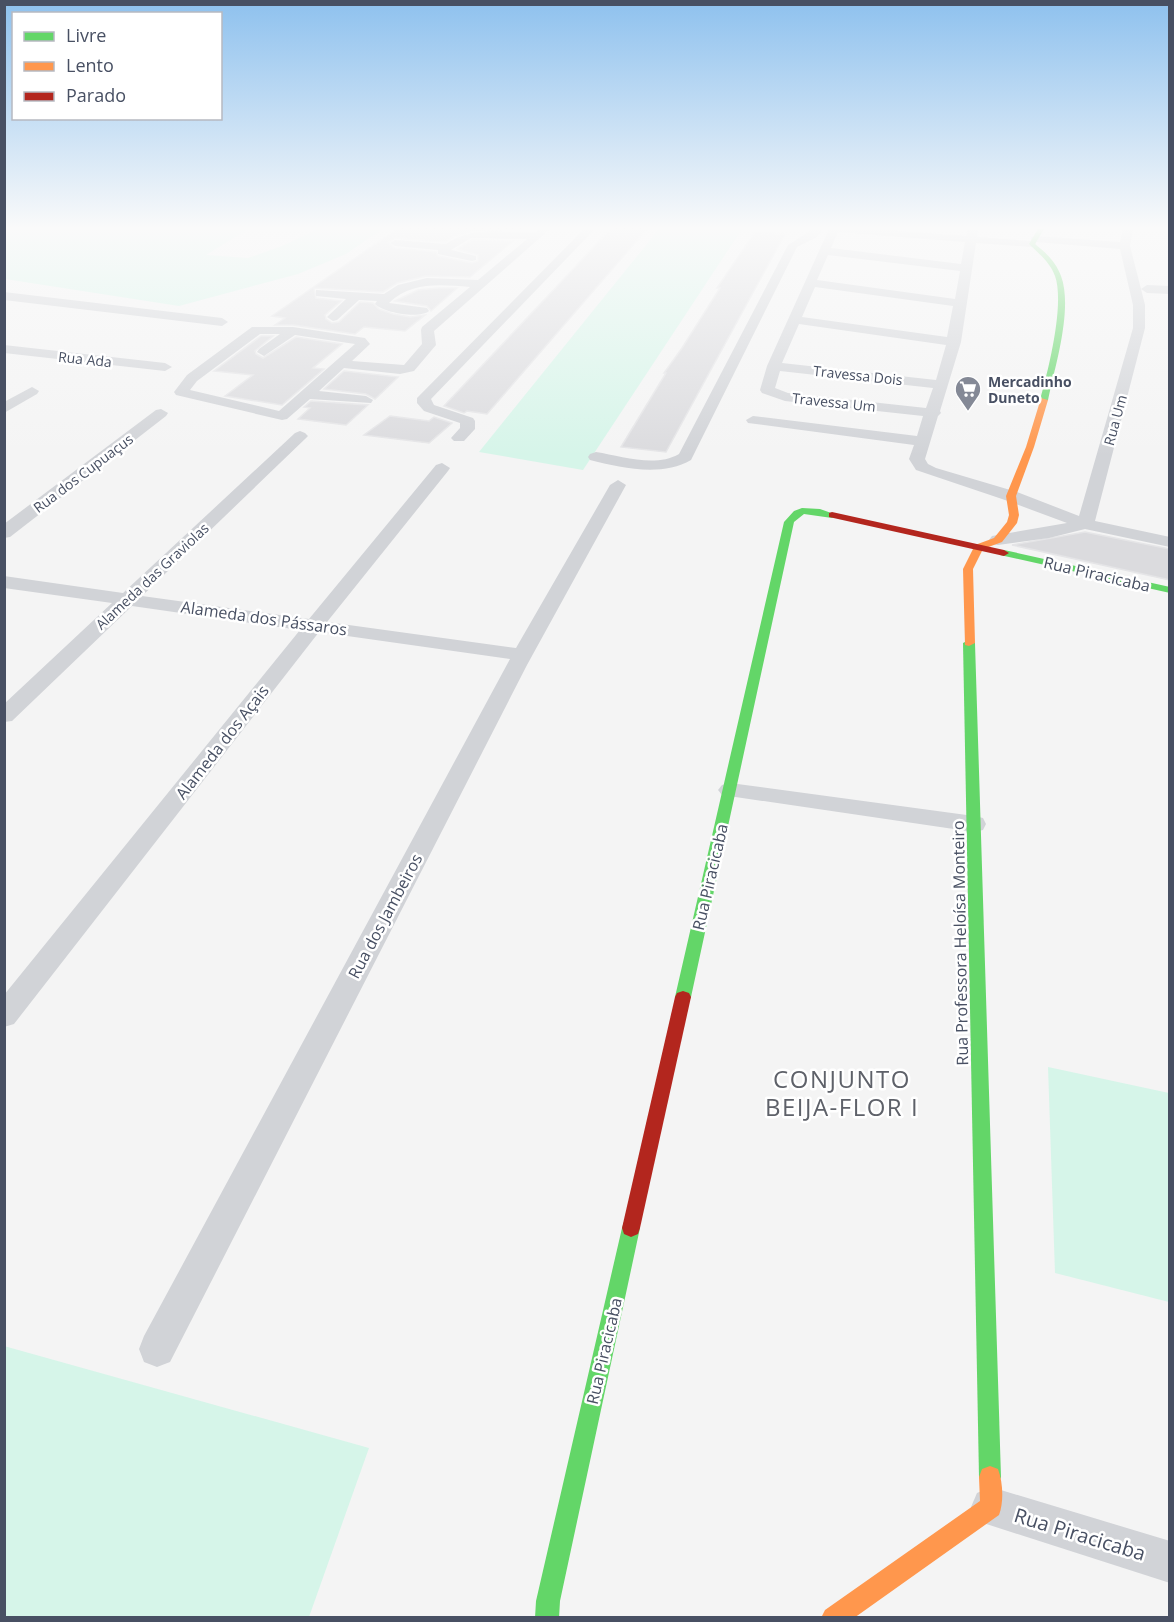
<svg xmlns="http://www.w3.org/2000/svg" width="1174" height="1622" viewBox="0 0 1174 1622" font-family="'Open Sans',sans-serif">
<style>
.green{fill:#d6f5e9}
.building{fill:#dbdbde;stroke:#e5e5e7;stroke-width:1.5}
.lines{fill:none;stroke-linecap:round;stroke-linejoin:round}
.street{fill:#d1d3d7;fill-rule:evenodd}
.fast{fill:#63d668;fill-rule:evenodd}
.slow{fill:#ff974d;fill-rule:evenodd}
.jam{fill:#b3261e;fill-rule:evenodd}
.labels{text-anchor:middle;dominant-baseline:central;stroke-width:5;stroke-linejoin:round;paint-order:stroke}
.far-street-label{font-size:14px;fill:#485063;stroke:#fff}
.far-poi-label{font-size:14px;font-weight:bold;fill:#485063;stroke:#fff;text-anchor:start}
.street-label{font-size:16px;fill:#485063;stroke:#fff}
.near-street-label{font-size:20px;fill:#485063;stroke:#fff}
.near-quarter-label{font-size:24px;letter-spacing:1.5px;fill:#5e6169;stroke:#fff}
</style>
<rect width="100%" height="100%" fill="#f4f4f4"/>
<g class="green">
<path d="M 5,229 L 248,229 L 206,255 L 248,258 L 282,246 L 318,229 L 382,229 L 346,254 L 298,274 L 179,306 L 5,279 Z"/>
<path d="M 659,229 L 742,229 L 583,470 L 479,452 Z"/>
<path d="M 1048,1067 L 1169,1093 L 1169,1302 L 1055,1273 Z"/>
<path d="M 4,1346 L 369,1448 L 309,1617 L 5,1617 Z"/>
</g>
<g class="building">
<path d="M 397,229 L 528,229 L 477,230 L 455,236 L 445,242 L 395,238 L 388,242 L 395,248 L 436,252 L 438,256 L 472,263 L 478,261 L 478,255 L 457,249 L 472,240 L 513,241 L 470,277 L 426,276 L 397,283 L 383,292 L 314,288 L 316,298 L 341,301 L 325,315 L 326,319 L 332,323 L 339,322 L 360,302 L 373,303 L 379,309 L 393,314 L 410,317 L 425,315 L 405,331 L 364,327 L 355,334 L 293,325 L 275,325 L 285,318 L 272,316 Z"/>
<path d="M 611,229 L 647,229 L 487,414 L 467,411 L 464,413 L 444,406 Z"/>
<path d="M 755,232 L 785,234 L 666,452 L 621,447 L 666,373 L 664,373 L 682,348 L 720,288 L 717,288 Z"/>
<path d="M 438,288 L 457,288 L 431,311 L 427,306 L 395,301 L 418,290 Z"/>
<path d="M 261,336 L 273,336 L 255,351 L 256,354 L 263,358 L 296,337 L 342,344 L 313,368 L 324,369 L 282,405 L 225,396 L 253,375 L 214,371 Z"/>
<path d="M 344,371 L 398,377 L 375,399 L 366,394 L 324,389 Z"/>
<path d="M 311,401 L 368,405 L 346,425 L 298,419 L 310,408 L 304,407 Z"/>
<path d="M 390,416 L 429,421 L 434,417 L 452,423 L 429,443 L 364,435 Z"/>
<path d="M 1085,532 L 1170,549 L 1170,580 L 1012,545 Z"/>
</g>
<g class="lines">
<g class="street">
<path d="M 539,229 L 550,229 L 434,331 L 436,345 L 414,371 L 400,374 L 344,368 L 319,391 L 366,396 L 373,400 L 371,403 L 310,399 L 287,419 L 282,420 L 176,395 L 174,392 L 187,375 L 252,327 L 293,327 L 365,338 L 370,344 L 352,361 L 404,365 L 422,344 L 421,330 L 422,327 L 470,287 C 441,285 412,281 389,303 L 427,308 L 429,311 C 420,319 384,313 375,304 L 377,301 L 359,300 L 337,320 L 333,321 L 327,317 L 346,299 L 316,296 L 316,290 L 384,294 L 398,285 L 427,278 L 478,280 L 527,239 L 471,238 L 451,250 L 476,256 L 476,260 L 472,261 L 438,254 L 438,250 L 395,246 L 390,243 L 395,240 L 446,244 C 471,226 504,232 534,233 ZM 260,334 L 280,334 L 259,349 L 257,352 L 264,356 L 295,335 L 355,344 L 279,411 L 190,390 L 197,381 Z"/>
<path d="M 584,229 L 595,229 L 431,399 L 434,405 L 473,418 L 475,421 L 475,429 L 464,441 L 454,441 L 451,438 L 460,428 L 460,423 L 424,411 L 417,403 L 417,398 Z"/>
<path d="M 813,229 L 823,229 L 817,237 L 797,247 L 691,460 C 662,477 621,468 590,460 L 588,457 L 590,454 L 596,452 C 621,456 655,468 679,454 L 788,245 Z"/>
<path d="M 829,229 L 872,229 L 966,236 L 968,229 L 978,229 L 977,237 L 1031,241 L 1031,237 L 1035,236 L 1120,242 L 1123,229 L 1133,229 L 1130,246 L 1141,289 L 1147,285 L 1170,286 L 1170,294 L 1147,293 L 1141,289 L 1145,305 L 1145,328 L 1095,521 L 1170,537 L 1170,547 L 1085,529 L 1049,538 L 998,545 L 992,544 L 989,540 L 992,536 L 1067,523 L 1005,500 L 916,470 L 909,459 L 914,445 L 748,423 L 746,420 L 753,416 L 917,436 L 923,416 L 785,401 L 762,393 L 760,390 L 767,366 ZM 838,232 L 965,242 L 961,264 L 831,248 ZM 1036,242 L 1120,249 L 1133,305 L 1133,328 L 1079,516 L 1017,492 L 936,468 L 928,464 L 925,459 L 938,416 L 941,413 L 940,411 L 961,342 L 976,243 L 1032,247 L 1036,246 ZM 828,255 L 960,271 L 955,299 L 817,280 ZM 815,287 L 953,306 L 947,337 L 802,317 ZM 799,324 L 946,345 L 936,380 L 782,363 ZM 780,371 L 933,388 L 926,408 L 788,393 L 775,388 Z"/>
<path d="M 4,292 L 222,318 L 228,322 L 222,326 L 4,300 Z"/>
<path d="M 4,345 L 165,363 L 172,367 L 165,371 L 4,353 Z"/>
<path d="M 32,387 L 39,391 L 37,394 L 4,413 L 4,402 Z"/>
<path d="M 161,409 L 168,413 L 166,416 L 10,537 L 4,538 L 4,524 L 156,410 Z"/>
<path d="M 300,431 L 305,433 L 308,436 L 305,439 L 142,596 L 309,619 L 436,465 L 442,463 L 450,468 L 448,471 L 327,622 L 516,648 L 610,485 L 618,480 L 626,485 L 527,665 L 170,1362 L 157,1367 L 144,1362 L 139,1349 L 144,1336 L 510,659 L 319,632 L 14,1024 L 4,1027 L 4,995 L 300,630 L 132,606 L 12,721 L 4,722 L 4,704 L 112,603 L 4,588 L 4,576 L 123,593 L 295,433 Z"/>
<path d="M 730,783 L 974,816 L 983,818 L 986,824 L 983,830 L 974,832 L 722,795 L 718,790 L 722,785 Z"/>
<path d="M 991,1487 L 1170,1541 L 1170,1583 L 977,1521 L 971,1507 L 977,1493 Z"/>
</g>
<g class="fast">
<path d="M 1038,229 L 1044,229 L 1035,244 C 1046,253 1056,262 1061,276 C 1072,305 1058,357 1051,386 L 1048,400 L 1044,402 L 1040,400 C 1048,371 1065,304 1055,276 C 1050,262 1039,254 1029,244 Z"/>
<path d="M 802,508 L 820,509 L 837,515 L 832,518 L 804,514 L 794,522 L 691,997 L 689,1001 L 683,1003 L 677,1001 L 675,997 L 784,522 L 794,511 Z"/>
<path d="M 1004,550 L 1170,587 L 1170,593 L 1000,555 L 999,553 Z"/>
<path d="M 969,640 L 975,643 L 1001,1477 L 998,1485 L 990,1488 L 982,1485 L 979,1477 L 963,643 Z"/>
<path d="M 631,1219 L 638,1222 L 640,1228 L 560,1601 L 559,1618 L 535,1618 L 536,1601 L 622,1228 L 624,1222 Z"/>
</g>
<g class="slow">
<path d="M 1041,398 L 1048,400 L 1034,447 L 1016,496 L 1019,515 L 1017,523 L 1002,542 L 983,549 L 973,569 L 975,643 L 969,646 L 965,645 L 963,569 L 975,545 L 994,538 L 1007,522 L 1009,515 L 1006,496 L 1026,447 Z"/>
<path d="M 990,1466 L 998,1469 C 1003,1482 1004,1502 999,1515 L 854,1618 L 821,1618 L 825,1610 L 980,1501 L 979,1477 L 982,1469 Z"/>
</g>
<g class="jam">
<path d="M 832,512 L 1004,550 L 1009,553 L 1004,556 L 829,517 L 829,513 Z"/>
<path d="M 683,991 L 689,993 L 691,997 L 640,1228 L 638,1234 L 631,1237 L 624,1234 L 622,1228 L 675,997 L 677,993 Z"/>
</g>
</g>
<linearGradient id="sky" x2="0" y2="1"><stop stop-color="#8ec1ee"/><stop offset="0.5" stop-color="#fafafa"/><stop offset="1" stop-color="#fafafa" stop-opacity="0"/></linearGradient>
<rect width="1174" height="456" fill="url(#sky)"/>
<defs>
<g id="supermarket-pin" transform="scale(1.35)"><path d="M0 17L-7.5 6A9.5 9.5 0 1 1 7.5 6Z" fill="#848996" stroke="#fff"/><path d="M-6-5.5h2.5l.6 2H6L4.5 2H-2.5L-4.4-4H-6ZM-1.5 3.2a1.3 1.3 0 1 0 .1 0ZM3 3.2a1.3 1.3 0 1 0 .1 0Z" fill="#fff"/></g>
</defs>
<g fill-rule="evenodd">
<use href="#supermarket-pin" x="968" y="389"/>
</g>
<g class="labels">
<g class="far-street-label">
<text transform="translate(85 359) rotate(6)">Rua Ada</text>
<text transform="translate(858 375) rotate(6)">Travessa Dois</text>
<text transform="translate(834 402) rotate(6)">Travessa Um</text>
<text transform="translate(1115 420) rotate(-75)">Rua Um</text>
<text transform="translate(83 473) rotate(-37)">Rua dos Cupuaçus</text>
<text transform="translate(152 576) rotate(-43)">Alameda das Graviolas</text>
</g>
<g class="far-poi-label">
<text x="988" y="381">Mercadinho<tspan x="988" dy="16">Duneto</tspan></text>
</g>
<g class="street-label">
<text transform="translate(1097 574) rotate(13)">Rua Piracicaba</text>
<text transform="translate(264 618) rotate(8)">Alameda dos Pássaros</text>
<text transform="translate(222 742) rotate(-52)">Alameda dos Açais</text>
<text transform="translate(710 877) rotate(-77)">Rua Piracicaba</text>
<text transform="translate(385 916) rotate(-62)">Rua dos Jambeiros</text>
<text transform="translate(960 943) rotate(-91)">Rua Professora Heloísa Monteiro</text>
<text transform="translate(604 1351) rotate(-77)">Rua Piracicaba</text>
</g>
<g class="near-street-label">
<text transform="translate(1080 1534) rotate(17)">Rua Piracicaba</text>
</g>
<g class="near-quarter-label">
<text x="842" y="1078">CONJUNTO<tspan x="842" dy="28">BEIJA-FLOR I</tspan></text>
</g>
</g>
<rect width="1174" height="1622" fill="none" stroke="#485063" stroke-width="12"/>
<rect x="12" y="12" width="210" height="108" fill="#ffffff" stroke="#b6b9c1" stroke-width="1.5"/>
<rect x="24" y="32" width="30" height="9" fill="#63d668" stroke="#b6b9c1" stroke-width="1.5"/>
<text x="66" y="42" font-size="18" fill="#485063">Livre</text>
<rect x="24" y="62" width="30" height="9" fill="#ff974d" stroke="#b6b9c1" stroke-width="1.5"/>
<text x="66" y="72" font-size="18" fill="#485063">Lento</text>
<rect x="24" y="92" width="30" height="9" fill="#b3261e" stroke="#b6b9c1" stroke-width="1.5"/>
<text x="66" y="102" font-size="18" fill="#485063">Parado</text>
</svg>
